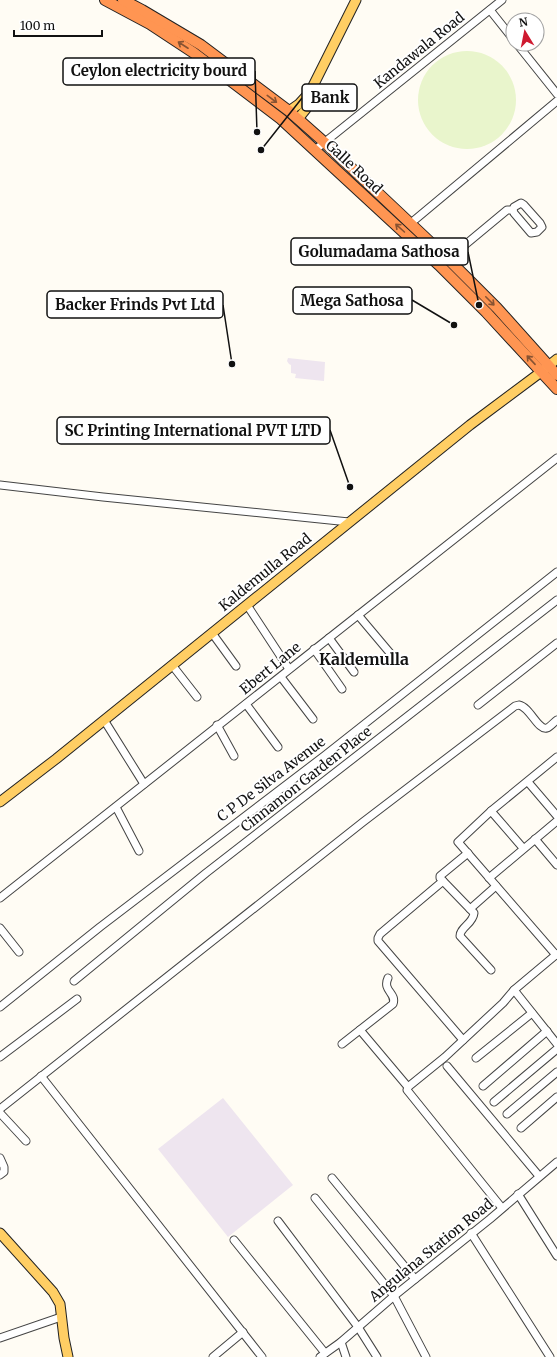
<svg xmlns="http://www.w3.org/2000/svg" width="557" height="1357" viewBox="0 0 557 1357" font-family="Merriweather,serif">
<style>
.industrial{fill:#eee5ef}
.pitch{fill:#e9f5cc}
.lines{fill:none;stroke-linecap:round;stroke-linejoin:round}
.minor-casing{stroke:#444;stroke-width:9}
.major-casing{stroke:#222;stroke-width:11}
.highway-casing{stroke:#222;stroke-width:12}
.minor{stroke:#fff;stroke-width:7}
.major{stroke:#ffce64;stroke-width:9}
.highway{stroke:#ff9552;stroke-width:10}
.oneway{stroke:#885332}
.labels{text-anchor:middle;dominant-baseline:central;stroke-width:4;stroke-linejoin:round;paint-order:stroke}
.street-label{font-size:14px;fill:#111;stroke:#fff}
.quarter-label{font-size:16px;font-weight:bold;fill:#111;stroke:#fff}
.leader{fill:none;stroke:#111;stroke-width:1.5}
.callout-dot{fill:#111;stroke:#fff;stroke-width:1.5}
.callout{fill:#fff;stroke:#111;stroke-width:1.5}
.callout-label{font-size:15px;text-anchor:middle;font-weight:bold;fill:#111}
</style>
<rect width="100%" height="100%" fill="#fffcf4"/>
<g class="industrial">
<path d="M 288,358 L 325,362 L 324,381 L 295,378 L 296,374 L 291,373 L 291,365 L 289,364 L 287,361 Z"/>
<path d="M 223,1098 L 293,1185 L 228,1237 L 158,1149 Z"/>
</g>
<circle class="pitch" cx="467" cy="100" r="49"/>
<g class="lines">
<g class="minor-casing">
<g id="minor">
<path d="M 490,10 L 513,39"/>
<path d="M 517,44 L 557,94"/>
<path d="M 315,150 L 502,0"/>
<path d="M 521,203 L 524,205 L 540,223 L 542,227 L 537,232 L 531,233 L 514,213 L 513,210 L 514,207 Z"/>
<path d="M 411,223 L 557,101"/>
<path d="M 448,259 L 507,210 L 513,210"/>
<path d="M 0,485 L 103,497 L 349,522"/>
<path d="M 247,605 L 289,669"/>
<path d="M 358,615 L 390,653"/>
<path d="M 212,633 L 236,666"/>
<path d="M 329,638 L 354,672"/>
<path d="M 314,649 L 342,689"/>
<path d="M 172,665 L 197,697"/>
<path d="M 281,677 L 313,719"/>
<path d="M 246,704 L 278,747"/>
<path d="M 478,705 L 557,643"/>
<path d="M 104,720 L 144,784"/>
<path d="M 217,725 L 234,756"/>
<path d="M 528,782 L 557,816"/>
<path d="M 116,807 L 139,851"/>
<path d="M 491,811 L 523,848"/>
<path d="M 535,839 L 557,865"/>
<path d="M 489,878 L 557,821"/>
<path d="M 443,881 L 474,913 C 473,924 460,927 460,936 L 491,970"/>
<path d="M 0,898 L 557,458"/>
<path d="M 470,909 L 496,886"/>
<path d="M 0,928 L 19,952"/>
<path d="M 556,955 L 458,842 L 491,811 L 557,757"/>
<path d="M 74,981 L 206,873 L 557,600"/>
<path d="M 514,990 L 557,1044"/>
<path d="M 0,1007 L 100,927 L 324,756 L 557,572"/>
<path d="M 360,1030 L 408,1087"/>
<path d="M 463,1040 L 378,941 L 378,938 L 380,934 L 443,881 L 440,878 L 440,876 L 468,853"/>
<path d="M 342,1044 L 393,1004 C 397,993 382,991 388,978"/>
<path d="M 0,1057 L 77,999"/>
<path d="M 476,1058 L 532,1013"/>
<path d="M 447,1066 L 539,1176"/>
<path d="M 41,1076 L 262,1357"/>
<path d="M 483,1086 L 547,1031"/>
<path d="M 494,1102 L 557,1049"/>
<path d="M 0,1109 L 363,822 L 515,706 L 519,705 C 530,707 538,731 547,728 C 550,727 554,722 557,720"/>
<path d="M 0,1113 L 26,1141"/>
<path d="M 507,1114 L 557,1072"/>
<path d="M 521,1128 L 557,1097"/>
<path d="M 0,1175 L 4,1172 L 4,1167 L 0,1158"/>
<path d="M 332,1178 L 415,1279"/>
<path d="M 518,1194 L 557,1256"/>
<path d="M 315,1198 L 394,1296 L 426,1357"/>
<path d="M 502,1208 L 407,1090 L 408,1087 L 445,1057 L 503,1003 L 514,990 L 557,954"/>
<path d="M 278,1221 L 358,1327 L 377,1357"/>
<path d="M 471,1233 L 550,1357"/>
<path d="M 234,1240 L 325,1353"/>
<path d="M 0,1338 L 61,1317"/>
<path d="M 341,1342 L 346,1357"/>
<path d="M 213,1357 L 243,1332"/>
<path d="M 320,1357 L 341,1342 L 394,1296 L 490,1219 L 557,1162"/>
</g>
</g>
<g class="major-casing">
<g id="major">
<path d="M 289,111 L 299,104 L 309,93"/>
<path d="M 298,119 L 306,109 L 310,92 L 356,0"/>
<path d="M 0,802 L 56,759 L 470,425 L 541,372 L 557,359"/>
<path d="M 0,1233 L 53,1292 L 60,1304 L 64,1338 L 68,1357"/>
</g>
</g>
<g class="highway-casing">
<g id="highway">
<path d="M 105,0 L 150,24 L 194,53 L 281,119 L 439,265 L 486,312 L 557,389"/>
<path d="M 123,0 L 142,10 L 201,45 L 289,111 L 324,142 L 448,259 L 497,308 L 557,375"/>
</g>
</g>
<use href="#minor" class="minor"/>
<use href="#major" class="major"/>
<use href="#highway" class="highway"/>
</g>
<defs><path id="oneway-shaft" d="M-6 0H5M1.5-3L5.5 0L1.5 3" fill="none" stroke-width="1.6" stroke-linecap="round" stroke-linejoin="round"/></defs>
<g class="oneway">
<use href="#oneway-shaft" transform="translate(183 45) rotate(-147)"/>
<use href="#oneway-shaft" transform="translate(272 99) rotate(37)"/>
<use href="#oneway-shaft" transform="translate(400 228) rotate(-138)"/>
<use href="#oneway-shaft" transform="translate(490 301) rotate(45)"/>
<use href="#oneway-shaft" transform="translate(531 360) rotate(-133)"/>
</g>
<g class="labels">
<g class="street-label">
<text transform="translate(419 50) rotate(-39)">Kandawala Road</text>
<text transform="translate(354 167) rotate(43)">Galle Road</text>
<text transform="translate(265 572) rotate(-39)">Kaldemulla Road</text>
<text transform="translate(270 668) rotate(-39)">Ebert Lane</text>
<text transform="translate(271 779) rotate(-37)">C P De Silva Avenue</text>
<text transform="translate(306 779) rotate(-38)">Cinnamon Garden Place</text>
<text transform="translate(431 1250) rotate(-39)">Angulana Station Road</text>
</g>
<g class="quarter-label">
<text x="364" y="659">Kaldemulla</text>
</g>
</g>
<path class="leader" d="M257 132L255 71M261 150L302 98M479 305L468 252M454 325L412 300M232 364L223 305M350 487L330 430"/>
<g class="callout-dot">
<circle cx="257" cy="132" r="4"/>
<circle cx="261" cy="150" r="4"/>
<circle cx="479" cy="305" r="4"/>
<circle cx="454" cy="325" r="4"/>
<circle cx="232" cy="364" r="4"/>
<circle cx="350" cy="487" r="4"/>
</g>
<g class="callout">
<rect x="63" y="58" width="192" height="27" rx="4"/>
<rect x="302" y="84" width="55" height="27" rx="4"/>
<rect x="291" y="238" width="177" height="27" rx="4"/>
<rect x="293" y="287" width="119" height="27" rx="4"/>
<rect x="47" y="291" width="176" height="27" rx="4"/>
<rect x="57" y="417" width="273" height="27" rx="4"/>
</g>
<g class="callout-label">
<text x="159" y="76">Ceylon electricity bourd</text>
<text x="330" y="103">Bank</text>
<text x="379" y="257">Golumadama Sathosa</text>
<text x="352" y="306">Mega Sathosa</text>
<text x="135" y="310">Backer Frinds Pvt Ltd</text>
<text x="193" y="436">SC Printing International PVT LTD</text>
</g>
<g transform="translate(525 32) rotate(350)"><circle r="19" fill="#ffffff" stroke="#a0a0a0"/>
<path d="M0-3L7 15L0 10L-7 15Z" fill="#cf1a30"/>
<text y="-6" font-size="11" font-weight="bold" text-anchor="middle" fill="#111111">N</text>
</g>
<path d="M14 30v6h88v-6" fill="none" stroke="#111111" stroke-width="2"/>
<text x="20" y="30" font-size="12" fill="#111111" stroke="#ffffff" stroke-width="3" paint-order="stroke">100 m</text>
</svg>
